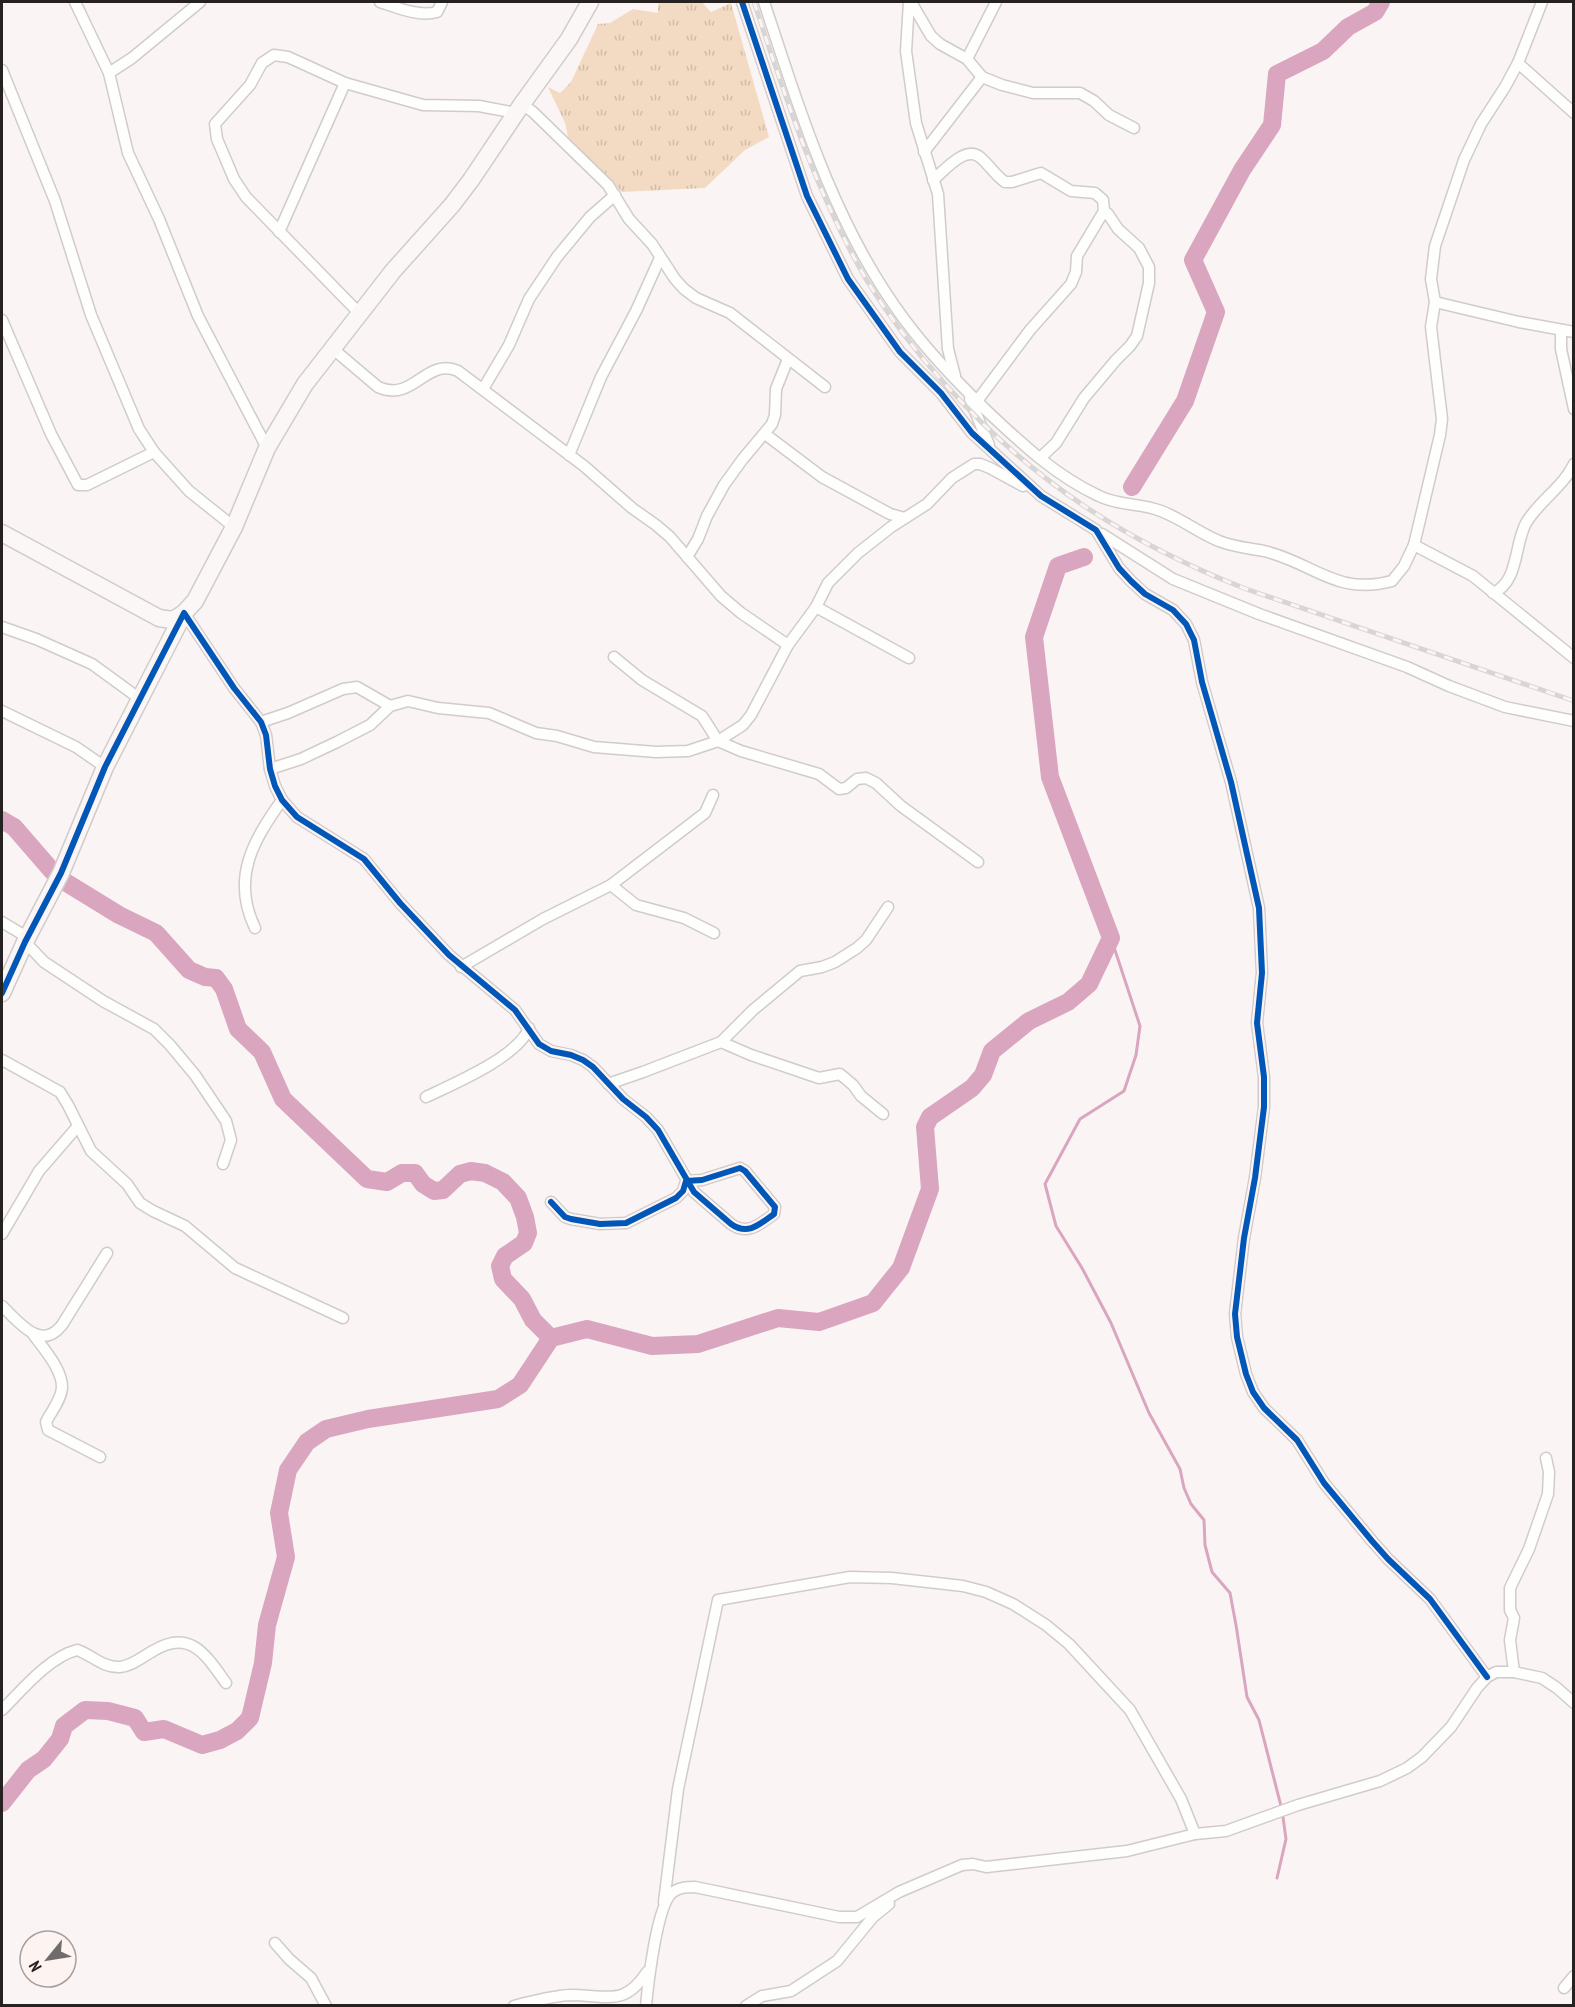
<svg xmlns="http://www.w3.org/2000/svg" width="1575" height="2007" viewBox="0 0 1575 2007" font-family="'PT Sans Narrow',sans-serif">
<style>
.grass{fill:url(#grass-tufts)}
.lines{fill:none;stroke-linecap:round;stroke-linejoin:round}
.stream{stroke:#daa6bf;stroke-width:3}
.river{stroke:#daa6bf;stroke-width:18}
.street-casing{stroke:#d0cccb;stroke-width:13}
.secondary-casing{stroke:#d0cccb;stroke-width:19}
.street{stroke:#fefefd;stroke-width:10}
.secondary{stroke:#fbf7f7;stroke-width:16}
.rail-casing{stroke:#d8d6d5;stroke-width:5}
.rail{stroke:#fdf3f1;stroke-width:3;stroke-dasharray:9;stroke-linecap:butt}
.cycleway-casing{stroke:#fdf3f1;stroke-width:10}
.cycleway{stroke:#0057b8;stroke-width:6}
</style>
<defs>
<pattern id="grass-tufts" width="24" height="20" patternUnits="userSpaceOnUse" patternTransform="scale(1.5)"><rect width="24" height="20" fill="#f3dbc3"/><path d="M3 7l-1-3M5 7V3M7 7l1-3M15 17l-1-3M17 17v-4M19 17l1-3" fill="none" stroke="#d0bca7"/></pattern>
</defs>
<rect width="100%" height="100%" fill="#faf5f4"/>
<path class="grass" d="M 658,2 L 702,2 L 711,12 L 731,3 L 769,137 L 745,150 L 705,188 L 622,192 L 569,141 L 565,123 L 548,87 L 560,93 L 571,82 L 598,24 L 610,23 L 633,9 L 658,13 Z"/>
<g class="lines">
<path class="stream" d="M 1111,938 L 1140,1026 L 1136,1055 L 1124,1091 L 1080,1119 L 1045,1184 L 1056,1226 L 1082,1268 L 1111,1323 L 1149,1413 L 1180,1469 L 1184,1488 L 1191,1504 L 1204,1520 L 1205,1545 L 1212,1572 L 1230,1593 L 1236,1625 L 1247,1697 L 1259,1720 L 1282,1810 L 1286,1839 L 1277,1878"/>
<g class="river">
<path d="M 1132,487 L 1185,401 L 1216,312 L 1193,260 L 1242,170 L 1272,125 L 1277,74 L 1323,51 L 1348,27 L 1375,12 L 1381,2"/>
<path d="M 2,820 L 14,827 L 53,872"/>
<path d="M 62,880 L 119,915 L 156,933 L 189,970 L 205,977 L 216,978 L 224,989 L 238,1029 L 262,1052 L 283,1099 L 367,1179 L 387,1182 L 402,1173 L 415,1173 L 423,1184 L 434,1191 L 443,1190 L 460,1174 L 471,1171 L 485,1173 L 503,1182 L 518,1198 L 525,1217 L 528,1233 L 524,1243 L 505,1256 L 500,1266 L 503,1279 L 522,1299 L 533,1320 L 551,1338"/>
<path d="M 2,1803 L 28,1770 L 44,1759 L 60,1739 L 64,1726 L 85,1710 L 108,1711 L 135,1718 L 144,1732 L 164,1729 L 202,1745 L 220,1740 L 237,1731 L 250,1718 L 263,1663 L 267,1625 L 286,1557 L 279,1513 L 288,1470 L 307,1442 L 326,1429 L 368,1419 L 498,1399 L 520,1385 L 551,1338 L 587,1329 L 652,1346 L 698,1344 L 778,1318 L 819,1322 L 873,1303 L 901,1268 L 930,1189 L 925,1127 L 930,1117 L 972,1088 L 983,1075 L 992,1051 L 1029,1021 L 1068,1002 L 1089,984 L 1111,938 L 1050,777 L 1034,637 L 1058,566 L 1084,557"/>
</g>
<g class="street-casing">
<g id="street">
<path d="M 75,2 L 109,73 L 128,153 L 159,219 L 198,316 L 267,448"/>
<path d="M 380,2 C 398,8 419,17 437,12 L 442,2"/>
<path d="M 742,2 L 807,196 L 848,279 L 900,352 L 941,393 L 972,433 L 1041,496 L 1096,530 L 1119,568 L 1131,581 L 1145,594 L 1173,610 L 1186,624 L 1194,640 L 1202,682 L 1231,782 L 1259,908 L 1262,973 L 1257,1023 L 1264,1077 L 1264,1107 L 1255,1178 L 1244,1238 L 1235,1314 L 1237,1337 L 1246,1374 L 1253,1392 L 1264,1408 L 1297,1440 L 1324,1483 L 1372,1541 L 1388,1559 L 1430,1599 L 1487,1677"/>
<path d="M 764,2 C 800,111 834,225 904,319 C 929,353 958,383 988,412 C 1022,444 1056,476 1099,496 C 1119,506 1141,503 1161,511 C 1182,519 1199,533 1219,541 C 1233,547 1249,548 1264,551 C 1314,563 1336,596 1392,581 L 1404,566 L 1414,545 L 1440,435 L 1442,419 L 1431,327 L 1435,302 L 1431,279 L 1435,246 L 1464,160 L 1481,124 L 1505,87 L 1518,63 L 1542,2"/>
<path d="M 909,2 L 906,51 L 916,123 L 938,194 L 948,349 L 955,376"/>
<path d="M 911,2 L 931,36 L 940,44 L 967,59 L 982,77 L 1002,85 L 1033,93 L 1080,93 L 1094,101 L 1109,115 L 1134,128"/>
<path d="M 967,59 L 996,2"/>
<path d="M 1518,63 L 1574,113"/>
<path d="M 2,70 L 55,201 L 91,315 L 139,429 L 154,452 L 189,491 L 234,527"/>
<path d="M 109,73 L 132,58 L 200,2"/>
<path d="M 522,104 L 533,112 L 608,185 L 629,219 L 652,244 L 675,279 L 684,289 L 696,298 L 730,313 L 825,387"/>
<path d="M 924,152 L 982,77"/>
<path d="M 933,180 C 945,170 966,144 981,158 C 990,166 996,176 1005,182 L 1012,182 L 1041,173 L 1071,191 L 1095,193 L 1103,200 L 1104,211 L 1077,256 L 1076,272 L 1071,284 L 1030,330 L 977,401"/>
<path d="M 279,232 L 345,83"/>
<path d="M 1435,302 L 1519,322 L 1574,332"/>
<path d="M 359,313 L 246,197 L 234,179 L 217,139 L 215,124 L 250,85 L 262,63 L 274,55 L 288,57 L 345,83 L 423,105 L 479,106 L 516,113"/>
<path d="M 2,320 L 51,434 L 78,485 L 87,485 L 154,452"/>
<path d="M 1561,330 L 1561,349 L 1574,409"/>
<path d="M 332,348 L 378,387 C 414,403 425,357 458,371 L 584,466 L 632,508 L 656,525 L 670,537 L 721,596 L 741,613 L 788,645"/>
<path d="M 483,389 L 509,345 L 529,299 L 557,257 L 590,217 L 615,195"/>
<path d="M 970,399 L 989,445"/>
<path d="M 765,434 L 822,477 L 890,514 L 905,518"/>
<path d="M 569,455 L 601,377 L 636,311 L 660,258"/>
<path d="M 1040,458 L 1056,443 L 1084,398 L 1116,360 L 1130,346 L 1137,336 L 1149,283 L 1149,267 L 1139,248 L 1118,229 L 1108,214 L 1104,211"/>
<path d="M 1102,534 L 1173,579 L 1259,614 L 1407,667 L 1449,686 L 1505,707 L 1574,721"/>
<path d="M 1414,545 L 1473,576 L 1574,658"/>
<path d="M 687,557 L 698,539 L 707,516 L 724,485 L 742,460 L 772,424 L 775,415 L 776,389 L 788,359"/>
<path d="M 1493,593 C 1519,582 1514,545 1526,523 C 1539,501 1563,487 1574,464"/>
<path d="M 816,607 L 909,658"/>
<path d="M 184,613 L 234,688 L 261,722 L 266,735 L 270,769 L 275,786 L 282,800 L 297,817 L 364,859 L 400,903 L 449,955 L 515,1010 L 539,1044 L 551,1051 L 571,1055 L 583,1060 L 593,1067 L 623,1099 L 646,1117 L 658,1130 L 694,1192 L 731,1224 C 748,1236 760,1224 774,1214 L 775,1207 L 745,1171 L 740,1168 L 702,1180 L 686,1181 L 683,1191 L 676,1198 L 626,1223 L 600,1224 L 571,1219 L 565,1217 L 551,1202"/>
<path d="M 2,627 L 36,639 L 92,664 L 140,699"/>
<path d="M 614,657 L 642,680 L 702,716 L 718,741 L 741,751 L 819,774 L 839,789 L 846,788 L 857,779 L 866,778 L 876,783 L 901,806 L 978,862"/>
<path d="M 2,711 L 76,747 L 105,767"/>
<path d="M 261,722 L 288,713 L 343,689 L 357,687 L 390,706"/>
<path d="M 270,769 L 301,759 L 337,742 L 370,725 L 390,706 L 408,701 L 438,708 L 489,713 L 536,733 L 557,736 L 594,747 L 656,752 L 688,751 L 718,741 L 743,725 L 751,715 L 788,645 L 816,607 L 828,583 L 858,553 L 891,527 L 927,504 L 952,478 L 974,464 L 980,464 L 990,468 L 1023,486"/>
<path d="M 611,885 L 636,905 L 684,918 L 714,933"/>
<path d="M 2,922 L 27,937"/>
<path d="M 255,928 C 231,878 253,841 282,800"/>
<path d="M 25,942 L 44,962 L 103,1001 L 154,1029 L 170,1045 L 195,1075 L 226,1121 L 231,1140 L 223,1164"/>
<path d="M 461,967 L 543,919 L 611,885 L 705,813 L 713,795"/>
<path d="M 721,1042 L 751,1055 L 819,1078 L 840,1074 L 853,1085 L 861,1096 L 883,1114"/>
<path d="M 2,1060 L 60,1092 L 68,1105 L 91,1151 L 127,1184 L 140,1203 L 153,1211 L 185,1226 L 235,1268 L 343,1318"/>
<path d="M 608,1084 L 643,1072 L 721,1042 L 753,1010 L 800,971 L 822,967 L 835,962 L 857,948 L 866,940 L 888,907"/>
<path d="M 426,1097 C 453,1084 518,1057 529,1028"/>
<path d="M 2,1234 L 39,1171 L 78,1126"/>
<path d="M 2,1306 C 19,1322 41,1352 62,1325 L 107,1253"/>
<path d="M 33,1334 C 43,1348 63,1370 62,1388 C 61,1400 51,1412 46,1422 L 48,1430 L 100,1457"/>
<path d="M 1514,1672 L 1510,1640 L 1514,1618 L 1510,1610 L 1510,1588 L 1529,1549 L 1548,1494 L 1549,1472 L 1546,1458"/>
<path d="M 2,1710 C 22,1690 49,1657 77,1650 C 92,1655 103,1668 120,1667 C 132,1666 142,1657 153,1651 C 190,1628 206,1655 226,1683"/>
<path d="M 664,1902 L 678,1789 L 718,1600 L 850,1577 L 892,1578 L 963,1586 L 986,1592 L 1013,1604 L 1046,1625 L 1069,1644 L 1130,1710 L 1181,1799 L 1195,1834"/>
<path d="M 275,1943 L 289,1959 L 311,1978 L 326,2006"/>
<path d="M 1564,1988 L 1574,1976"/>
<path d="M 514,2006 C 533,2001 551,1996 570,1995 C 608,1995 624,2007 647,1972"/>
<path d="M 646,2006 C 648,1984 657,1903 673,1892 C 680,1887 687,1887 695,1887 L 839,1917 L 857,1917 L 899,1892 L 962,1865 L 973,1864 L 986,1867 L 1127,1851 L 1195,1834 L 1226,1831 L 1298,1805 L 1380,1781 L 1407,1768 L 1422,1757 L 1451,1727 L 1477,1688 L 1487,1677 L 1496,1672 L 1514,1672 L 1542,1678 L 1557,1688 L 1574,1703"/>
<path d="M 746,2006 L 762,1996 L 791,1991 L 837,1961 L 873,1917 L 889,1904"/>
</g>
</g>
<g class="secondary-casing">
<g id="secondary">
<path d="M 2,533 L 159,618 L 172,620 L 178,617 L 184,613 L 195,601 L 234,527 L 267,448 L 305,384 L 393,271 L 452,205 L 471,180 L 522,104 L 569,39 L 590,2"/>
<path d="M 2,993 L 25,942 L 61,873 L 105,767 L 184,613"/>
</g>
</g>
<use href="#street" class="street"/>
<use href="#secondary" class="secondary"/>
<g class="rail-casing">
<path id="rail" d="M 754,2 C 785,96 816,193 866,279 C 889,317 916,352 945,384 C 1032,481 1126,542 1246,589 L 1574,701"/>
</g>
<use href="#rail" class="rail"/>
<g class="cycleway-casing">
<g id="cycleway">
<path d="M 742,2 L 807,196 L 848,279 L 900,352 L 941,393 L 972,433 L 1041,496 L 1096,530 L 1119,568 L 1131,581 L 1145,594 L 1173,610 L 1186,624 L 1194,640 L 1202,682 L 1231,782 L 1259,908 L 1262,973 L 1257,1023 L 1264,1077 L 1264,1107 L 1255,1178 L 1244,1238 L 1235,1314 L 1237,1337 L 1246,1374 L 1253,1392 L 1264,1408 L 1297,1440 L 1324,1483 L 1372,1541 L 1388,1559 L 1430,1599 L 1487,1677"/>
<path d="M 2,993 L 25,942 L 61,873 L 105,767 L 184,613 L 234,688 L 261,722 L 266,735 L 270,769 L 275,786 L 282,800 L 297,817 L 364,859 L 400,903 L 449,955 L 515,1010 L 539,1044 L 551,1051 L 571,1055 L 583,1060 L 593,1067 L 623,1099 L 646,1117 L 658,1130 L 694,1192 L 731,1224 C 748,1236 760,1224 774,1214 L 775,1207 L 745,1171 L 740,1168 L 702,1180 L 686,1181 L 683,1191 L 676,1198 L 626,1223 L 600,1224 L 571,1219 L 565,1217 L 551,1202"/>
</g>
</g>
<use href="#cycleway" class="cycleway"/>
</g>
<rect width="1575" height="2007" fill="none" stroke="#262221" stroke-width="6"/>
<g transform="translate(48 1959) rotate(240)"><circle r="28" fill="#fdf3f1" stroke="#a79f9e" stroke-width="1.5"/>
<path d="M0-4.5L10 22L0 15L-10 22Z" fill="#706c6b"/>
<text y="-9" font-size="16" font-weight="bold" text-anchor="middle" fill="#262221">N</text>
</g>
</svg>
